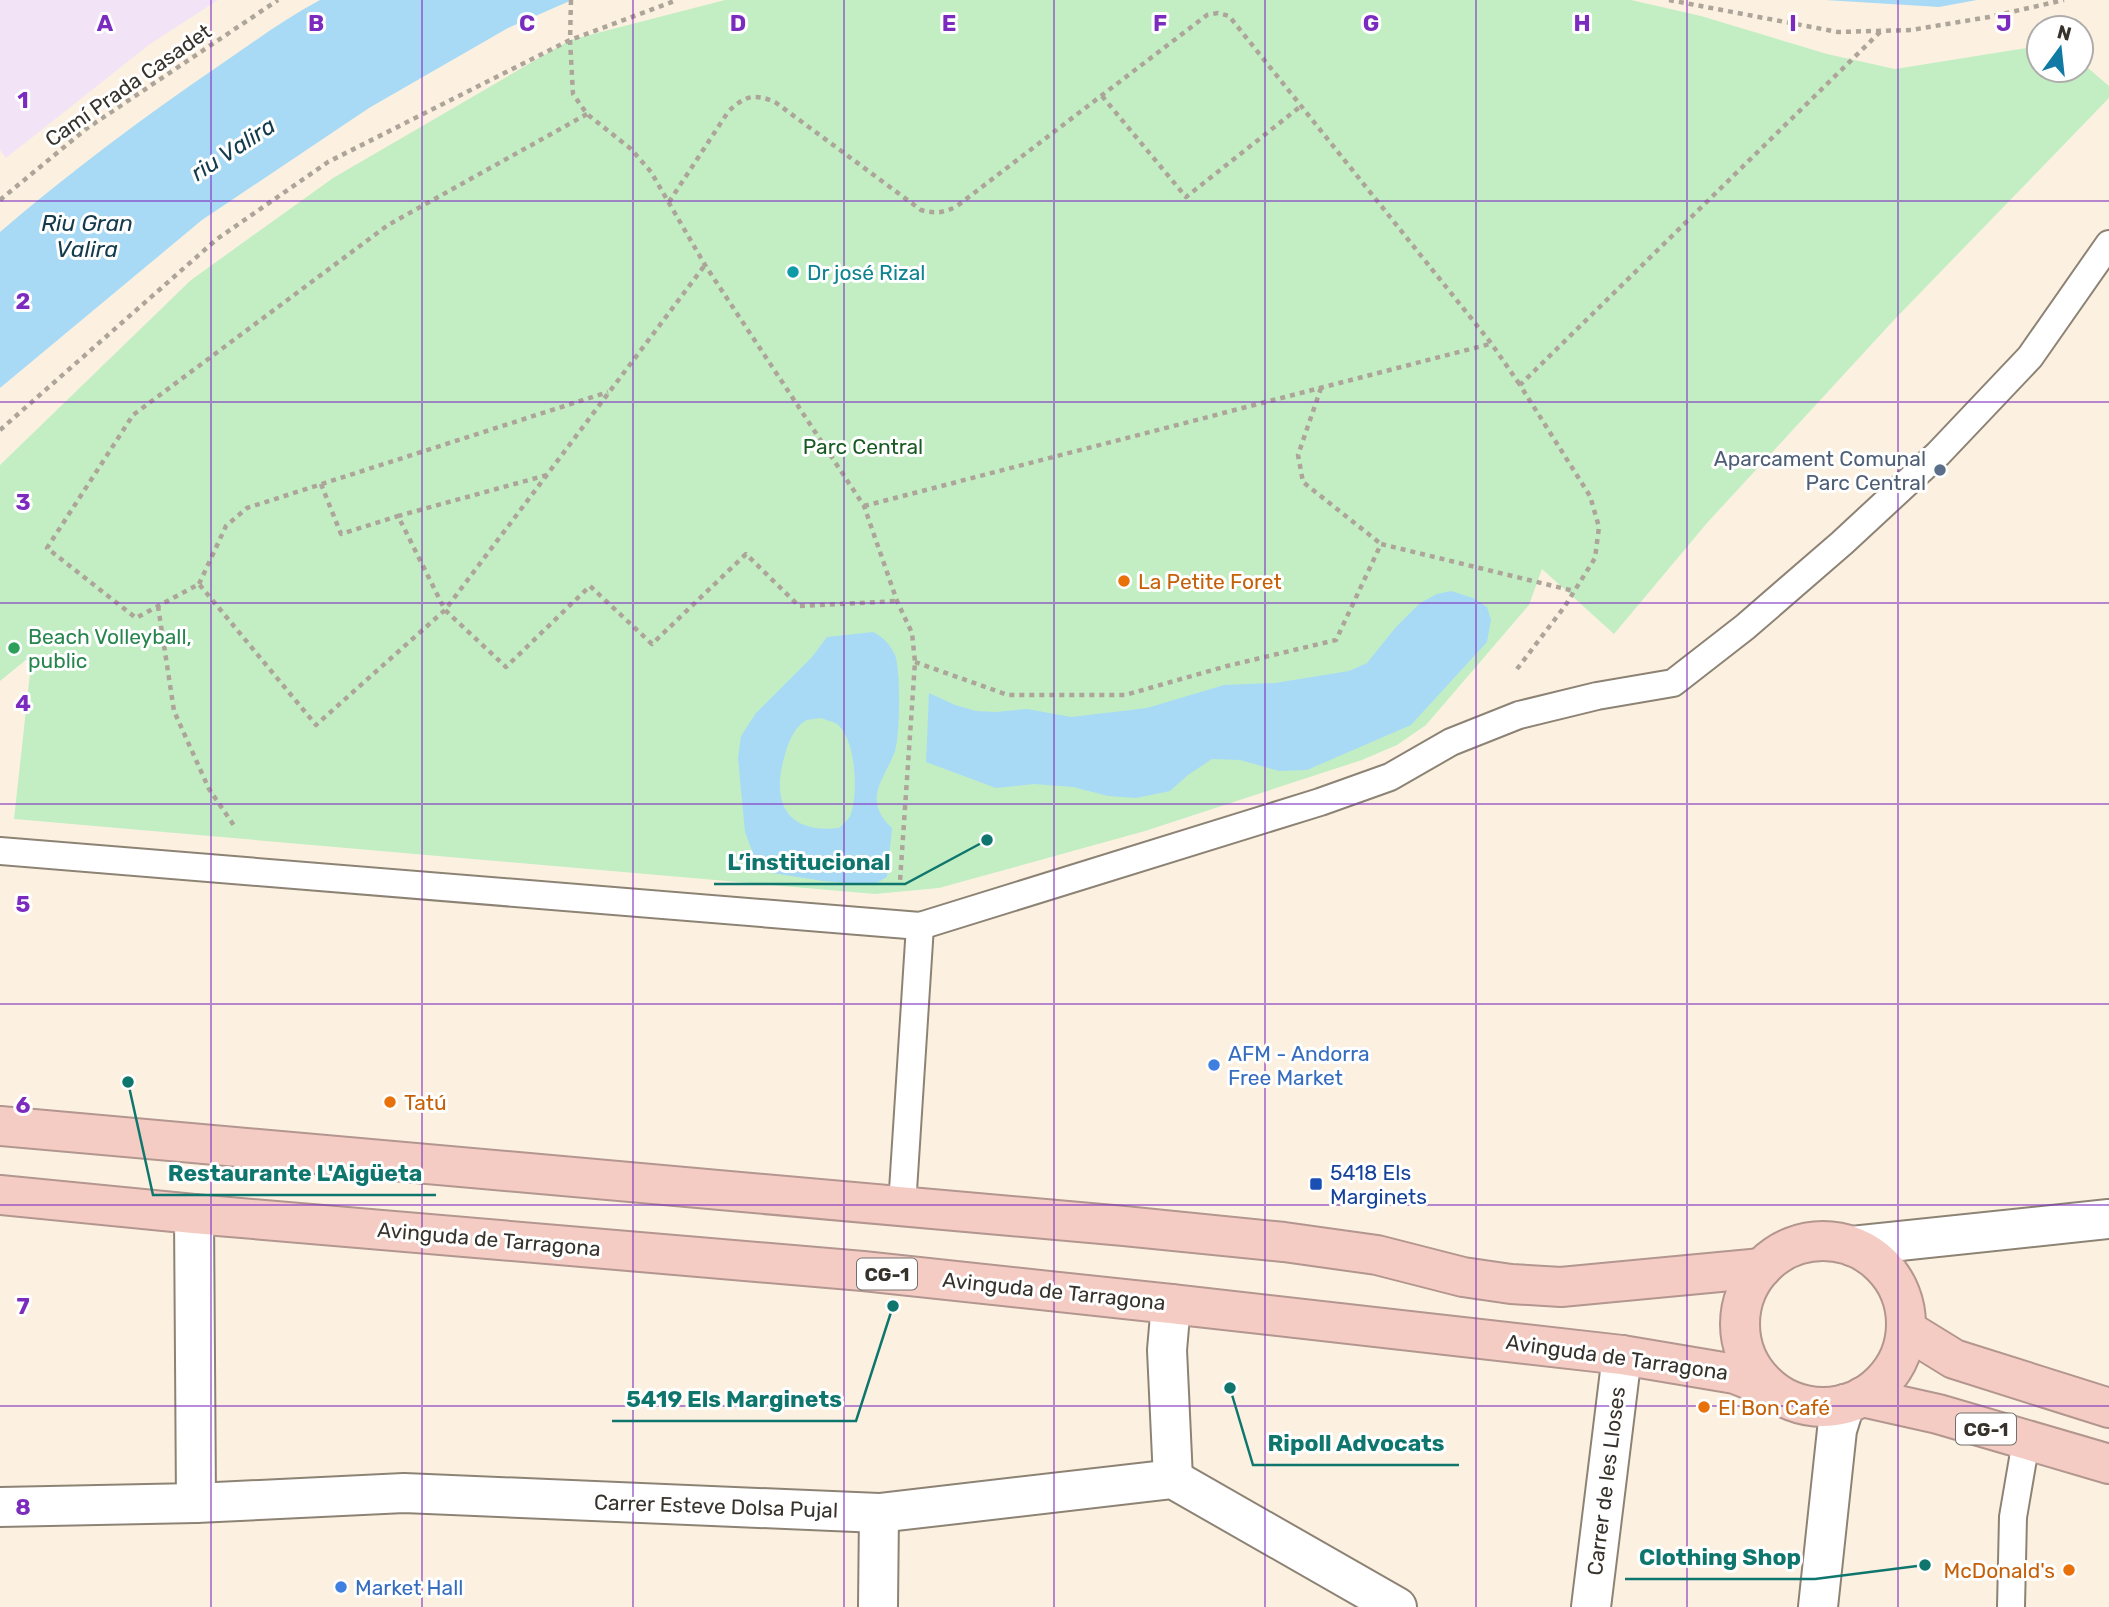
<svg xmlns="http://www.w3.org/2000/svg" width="2109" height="1607" viewBox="0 0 2109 1607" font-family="Rubik,sans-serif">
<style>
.commercial{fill:#f2e3f6}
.green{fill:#c3eec4}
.water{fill:#a8daf6;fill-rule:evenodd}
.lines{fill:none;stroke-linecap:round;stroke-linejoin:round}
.lane-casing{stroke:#8d8375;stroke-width:30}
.street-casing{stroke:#8d8375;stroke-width:42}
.highway-casing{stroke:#b2968f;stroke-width:42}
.path{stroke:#ada599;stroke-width:4.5;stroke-dasharray:5 5;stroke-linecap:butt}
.lane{stroke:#fff;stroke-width:26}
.street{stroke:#fff;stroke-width:38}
.highway{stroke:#f5ccc4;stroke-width:38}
.grid{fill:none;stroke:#7b2cbf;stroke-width:2;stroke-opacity:0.55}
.culture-dot{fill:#0f9aa8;stroke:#fff;stroke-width:2.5}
.service-dot{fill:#5c6f8a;stroke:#fff;stroke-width:2.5}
.food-dot{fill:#e8710a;stroke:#fff;stroke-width:2.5}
.leisure-dot{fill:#2e9e5b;stroke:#fff;stroke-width:2.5}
.shop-dot{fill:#3f7fe0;stroke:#fff;stroke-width:2.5}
.transit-dot{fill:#1a4fb4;stroke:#fff;stroke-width:2.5}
.labels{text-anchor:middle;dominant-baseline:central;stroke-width:6;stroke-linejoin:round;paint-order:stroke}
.shield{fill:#fff;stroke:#73706b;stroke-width:2}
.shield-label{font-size:19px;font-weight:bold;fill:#37332c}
.street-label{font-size:21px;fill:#37332c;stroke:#fff}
.culture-label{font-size:21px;fill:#0d838f;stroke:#fff;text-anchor:start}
.park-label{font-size:21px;fill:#185a22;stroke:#fff}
.service-label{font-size:21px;fill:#4e5e75;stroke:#fff;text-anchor:end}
.food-label{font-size:21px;fill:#c56008;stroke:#fff;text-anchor:start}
.leisure-label{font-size:21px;fill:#27864d;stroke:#fff;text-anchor:start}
.shop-label{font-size:21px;fill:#366cbe;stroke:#fff;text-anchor:start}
.transit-label{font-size:21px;fill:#164399;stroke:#fff;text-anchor:start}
.water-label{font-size:23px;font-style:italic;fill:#133a4d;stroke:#fff}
.grid-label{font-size:23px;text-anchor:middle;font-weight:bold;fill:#7b2cbf;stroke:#fff;stroke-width:6;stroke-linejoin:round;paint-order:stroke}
.leader{fill:none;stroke:#0f766e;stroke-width:2.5}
.callout-dot{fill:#0f766e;stroke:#fff;stroke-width:2.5}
.callout-label{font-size:23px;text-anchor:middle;font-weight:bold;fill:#0f766e;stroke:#fff;stroke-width:6;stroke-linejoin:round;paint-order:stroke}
</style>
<rect width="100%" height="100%" fill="#fcf1e1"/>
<path class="commercial" d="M 0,0 L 218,0 L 150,44 L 6,158 L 0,150 Z"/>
<path class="green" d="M 725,0 L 1631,0 L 1701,16 L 1827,54 L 1895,69 L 2039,46 L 2039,70 L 2081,70 L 2081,62 L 2109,86 L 2109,98 L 1893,321 L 1707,523 L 1614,634 L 1542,569 L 1529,605 L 1426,725 L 1397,745 L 1362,760 L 1145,831 L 939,888 L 875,894 L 14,819 L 32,655 L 0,681 L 0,465 L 191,280 L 333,178 L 570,40 Z"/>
<g class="water">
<path d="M 320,0 L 572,0 L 508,28 L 369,108 L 202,220 L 0,388 L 0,232 C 70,172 141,119 217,67 C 251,44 284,19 320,0 Z"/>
<path d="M 1825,0 L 1977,0 L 1939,7 Z"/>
<path d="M 1451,591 L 1473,598 L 1487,607 L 1491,620 L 1487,642 L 1411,725 L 1307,770 L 1279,771 L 1240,760 L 1212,759 L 1188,775 L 1170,791 L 1136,798 L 1108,796 L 1073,787 L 1034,784 L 996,788 L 926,762 L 929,693 L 955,705 L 976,711 L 996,712 L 1027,709 L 1071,717 L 1147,708 L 1224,685 L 1275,683 L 1349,671 L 1367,663 L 1396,627 L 1420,603 L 1437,594 Z"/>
<path d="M 873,632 C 883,637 890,644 895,655 C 901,669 900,736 895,751 C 885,779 861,799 892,828 L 887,877 L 873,885 L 823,881 L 772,873 L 754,856 L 745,832 L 738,758 L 741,736 L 756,713 L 812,657 L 827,637 ZM 821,718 C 825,720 832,721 837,724 C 856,738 859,796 850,816 C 848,820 842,825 839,828 C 788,834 771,804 784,758 C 788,744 792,730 805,721 C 809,719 816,719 821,718 Z"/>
</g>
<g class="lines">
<g class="lane-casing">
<g id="lane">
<path d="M 0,851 L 920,926 L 1320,802 L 1390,777 L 1451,742 L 1519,715 L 1597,696 L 1673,683 L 1745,627 L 1842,543 L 1938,454 L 2030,357 L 2109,244"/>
<path d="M 902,1206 L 920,926"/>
<path d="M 2011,1607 L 2013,1517 L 2026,1441"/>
</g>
</g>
<g class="street-casing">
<g id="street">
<path d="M 194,1214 L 196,1503"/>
<path d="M 1852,1246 L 2109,1219"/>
<path d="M 1171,1304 L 1167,1350 L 1173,1479"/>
<path d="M 0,1507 L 196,1503 L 404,1493 L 879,1513 L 1173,1479 L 1397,1607"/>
<path d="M 878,1607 L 879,1513"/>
<path d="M 1591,1607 L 1622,1355"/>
<path d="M 1818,1607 L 1837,1430 L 1845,1404"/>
</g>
</g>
<g class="highway-casing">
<g id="highway">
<path d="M 0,1126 L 1124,1226 L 1284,1242 L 1377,1255 L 1463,1277 L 1511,1284 L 1561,1287 L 1762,1268"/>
<path d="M 0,1195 L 194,1214 L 863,1271 L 1171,1304 L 1622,1355 L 1735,1374 L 1768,1387"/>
<circle cx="1823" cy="1324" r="83"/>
<path d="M 1907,1330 L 1954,1359 L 2109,1408"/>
<path d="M 1862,1397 L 1938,1414 L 2109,1464"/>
</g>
</g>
<g class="path">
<path d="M 571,0 L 570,40 L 573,94 L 587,114 L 631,149 L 651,172 L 705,265 L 864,506 L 897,601 L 912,633 L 915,662 L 900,881"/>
<path d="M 1669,0 L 1838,32 L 1911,30 L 1989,17 L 2064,0"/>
<path d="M 1102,96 L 1186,197 L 1301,106"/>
<path d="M 587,114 L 388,225 L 133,415 L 47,548 L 136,618 L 199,584 L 316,725 L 445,610 L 705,265"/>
<path d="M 0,200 L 86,129 L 278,0"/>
<path d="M 669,202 L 728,112 C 744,96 754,93 775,102 L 921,210 C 935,214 944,213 957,206 L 1207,15 L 1218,13 L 1229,16 L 1491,343 L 1520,385"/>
<path d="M 1321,388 L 1298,455 L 1303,482 L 1381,544"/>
<path d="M 0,430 L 217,239 L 328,162 L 570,40 L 677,0"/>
<path d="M 547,475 L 398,516 L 445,610 L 506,667 L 590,586 L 652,644 L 746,554 L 799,606 L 897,601"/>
<path d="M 321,484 L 341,534 L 398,516"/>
<path d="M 864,506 L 1490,344"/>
<path d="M 199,584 L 226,526 L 247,508 L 608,392"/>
<path d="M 158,606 L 174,711 L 209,789 L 235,827"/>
<path d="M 915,662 L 1008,695 L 1125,695 L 1227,666 L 1336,640 L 1381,544 L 1574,591"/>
<path d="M 1517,669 L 1565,606 L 1595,558 L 1599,527 L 1590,496 L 1520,385 L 1881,31"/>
</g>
<use href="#lane" class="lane"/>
<use href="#street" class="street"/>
<use href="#highway" class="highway"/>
</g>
<path class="grid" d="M 211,0 L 211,1607M 422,0 L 422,1607M 633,0 L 633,1607M 844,0 L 844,1607M 1054,0 L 1054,1607M 1265,0 L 1265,1607M 1476,0 L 1476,1607M 1687,0 L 1687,1607M 1898,0 L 1898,1607M 0,201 L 2109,201M 0,402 L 2109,402M 0,603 L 2109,603M 0,804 L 2109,804M 0,1004 L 2109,1004M 0,1205 L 2109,1205M 0,1406 L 2109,1406"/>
<circle class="culture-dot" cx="793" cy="272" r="7"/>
<circle class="service-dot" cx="1940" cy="470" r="7"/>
<g class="food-dot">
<circle cx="1124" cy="581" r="7"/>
<circle cx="390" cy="1102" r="7"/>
<circle cx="1704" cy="1407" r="7"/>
<circle cx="2069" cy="1570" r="7"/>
</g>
<circle class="leisure-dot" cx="14" cy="648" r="7"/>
<g class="shop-dot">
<circle cx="1214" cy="1065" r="7"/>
<circle cx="341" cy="1587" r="7"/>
</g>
<rect class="transit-dot" x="1309" y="1177" width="14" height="14" rx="3.5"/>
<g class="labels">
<g class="shield">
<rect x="857" y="1258.5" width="60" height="31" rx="5"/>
<rect x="1956" y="1413.5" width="60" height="31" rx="5"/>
</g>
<g class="shield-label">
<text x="887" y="1274">CG-1</text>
<text x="1986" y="1429">CG-1</text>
</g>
<g class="street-label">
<text transform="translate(128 85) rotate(-35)">Camí Prada Casadet</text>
<text transform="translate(489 1239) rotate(5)">Avinguda de Tarragona</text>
<text transform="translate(1054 1291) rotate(6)">Avinguda de Tarragona</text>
<text transform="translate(1617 1357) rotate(8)">Avinguda de Tarragona</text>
<text transform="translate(1606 1481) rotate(-83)">Carrer de les Lloses</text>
<text transform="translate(716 1506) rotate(2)">Carrer Esteve Dolsa Pujal</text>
</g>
<g class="culture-label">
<text x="807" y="272">Dr josé Rizal</text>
</g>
<g class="park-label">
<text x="863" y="446">Parc Central</text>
</g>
<g class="service-label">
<text x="1926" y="458">Aparcament Comunal<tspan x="1926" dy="24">Parc Central</tspan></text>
</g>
<g class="food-label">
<text x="1138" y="581">La Petite Foret</text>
<text x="404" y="1102">Tatú</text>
<text x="1718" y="1407">El Bon Café</text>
<text x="2055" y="1570" text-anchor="end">McDonald's</text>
</g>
<g class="leisure-label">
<text x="28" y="636">Beach Volleyball,<tspan x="28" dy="24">public</tspan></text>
</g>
<g class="shop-label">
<text x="1228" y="1053">AFM - Andorra<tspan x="1228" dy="24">Free Market</tspan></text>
<text x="355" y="1587">Market Hall</text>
</g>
<g class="transit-label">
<text x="1330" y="1172">5418 Els<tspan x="1330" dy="24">Marginets</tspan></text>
</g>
<g class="water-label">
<text transform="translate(233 149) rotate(-33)">riu Valira</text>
<text x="87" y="223">Riu Gran<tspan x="87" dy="26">Valira</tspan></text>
</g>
</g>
<g class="grid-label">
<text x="105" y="31">A</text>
<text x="316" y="31">B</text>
<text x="527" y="31">C</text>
<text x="738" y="31">D</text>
<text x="949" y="31">E</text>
<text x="1160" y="31">F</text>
<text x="1371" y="31">G</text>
<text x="1582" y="31">H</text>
<text x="1793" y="31">I</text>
<text x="2004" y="31">J</text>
<text x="23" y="108">1</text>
<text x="23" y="309">2</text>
<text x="23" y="510">3</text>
<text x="23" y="711">4</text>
<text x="23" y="912">5</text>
<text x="23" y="1113">6</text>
<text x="23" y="1314">7</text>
<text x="23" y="1515">8</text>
</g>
<path class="leader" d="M987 840L905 884H714M128 1082L153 1195H436M893 1306L856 1421H612M1230 1388L1253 1465H1459M1925 1565L1815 1579H1625"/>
<g class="callout-dot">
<circle cx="987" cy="840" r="7"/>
<circle cx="128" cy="1082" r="7"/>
<circle cx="893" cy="1306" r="7"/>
<circle cx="1230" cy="1388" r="7"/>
<circle cx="1925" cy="1565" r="7"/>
</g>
<g class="callout-label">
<text x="809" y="870">L’institucional</text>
<text x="295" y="1181">Restaurante L'Aigüeta</text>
<text x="734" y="1407">5419 Els Marginets</text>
<text x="1356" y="1451">Ripoll Advocats</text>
<text x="1720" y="1565">Clothing Shop</text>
</g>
<g transform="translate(2060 49) rotate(15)"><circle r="33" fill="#ffffff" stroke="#afadab" stroke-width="2"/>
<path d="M0-5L12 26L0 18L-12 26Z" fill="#107aa5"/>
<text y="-10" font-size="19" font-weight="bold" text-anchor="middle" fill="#37332c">N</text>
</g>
</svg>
